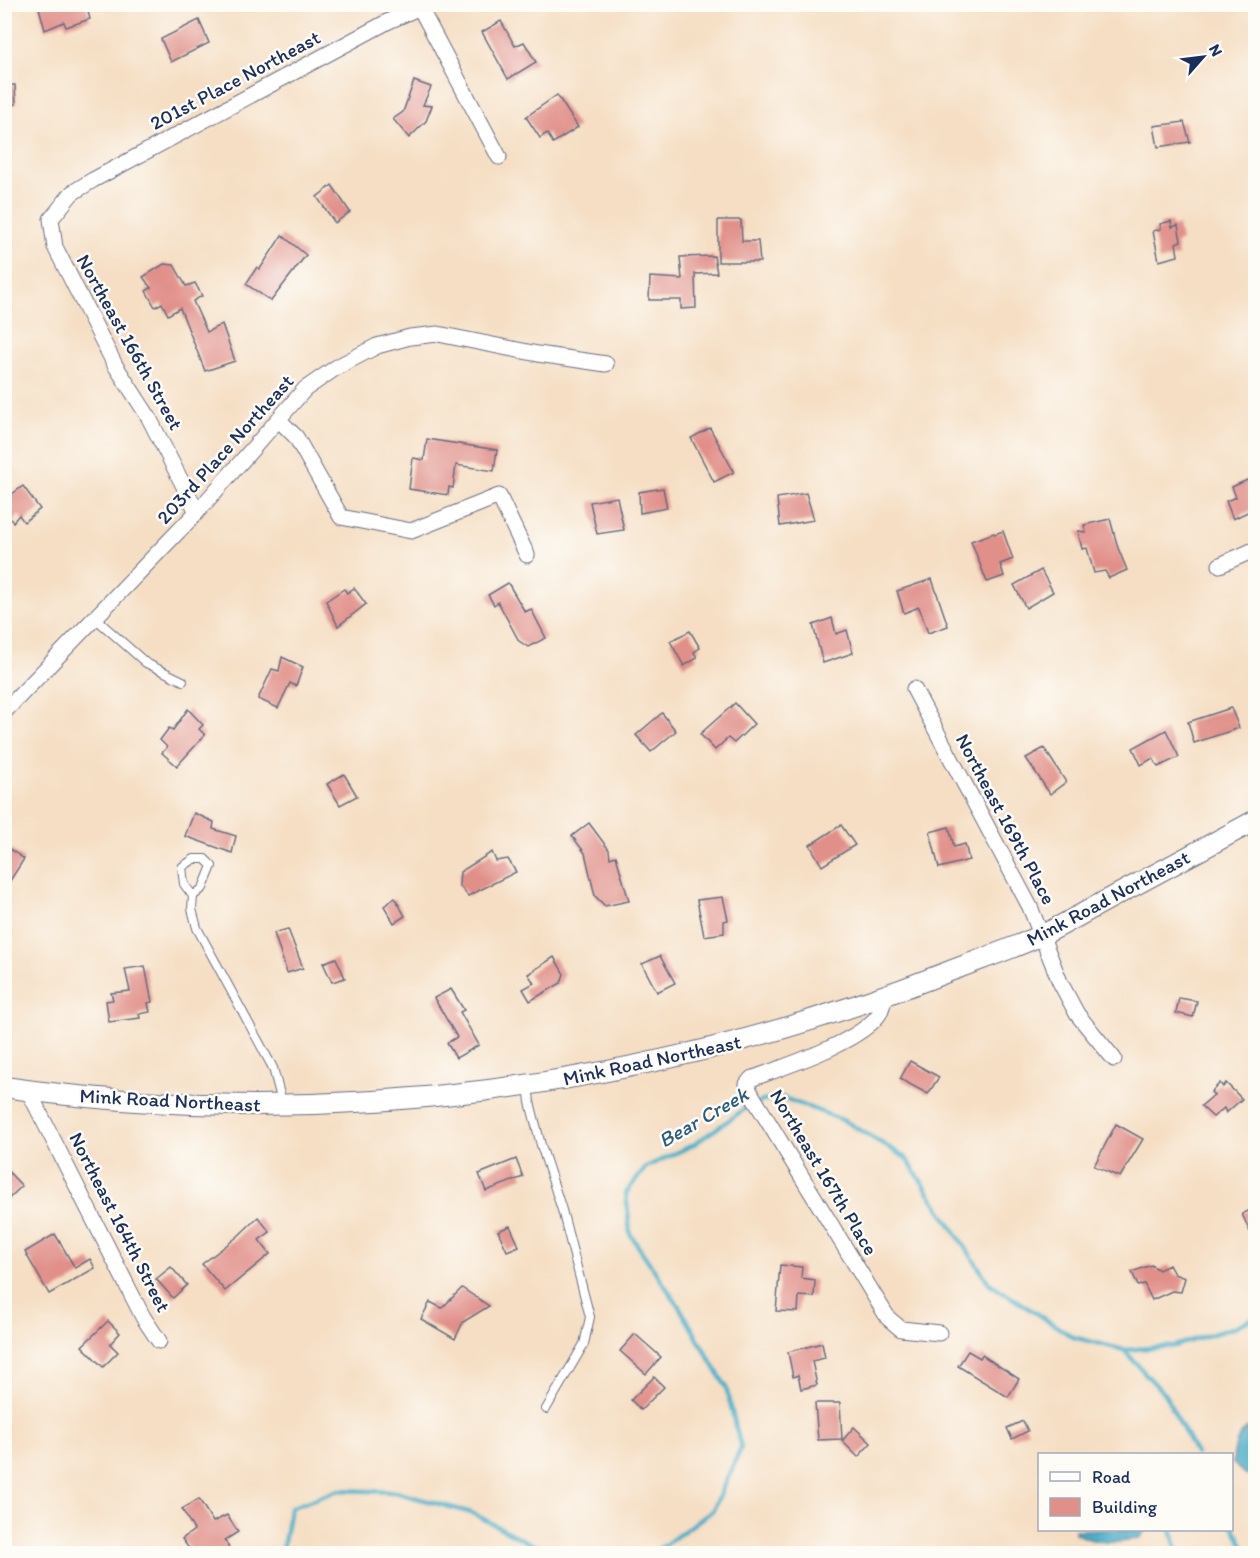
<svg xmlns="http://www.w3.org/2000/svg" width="1260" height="1558" viewBox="0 0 1260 1558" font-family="Itim,sans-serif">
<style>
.water{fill:#48afc7;stroke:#326f92;stroke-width:1.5}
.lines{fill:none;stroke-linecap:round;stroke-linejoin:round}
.stream{stroke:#48afc7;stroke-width:4.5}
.building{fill:#e18f89}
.service-casing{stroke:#676c81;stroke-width:10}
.minor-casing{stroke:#676c81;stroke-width:17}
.tertiary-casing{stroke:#676c81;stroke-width:22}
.service{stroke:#fff;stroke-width:8}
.minor{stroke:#fff;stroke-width:15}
.tertiary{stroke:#fff;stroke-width:20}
.labels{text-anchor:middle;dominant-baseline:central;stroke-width:5;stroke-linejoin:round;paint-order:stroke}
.street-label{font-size:20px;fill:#1b2f5e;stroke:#fdfcf7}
.water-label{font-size:21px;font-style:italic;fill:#2b5c83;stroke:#fdfcf7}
</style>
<rect width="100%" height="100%" fill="#fdfcf7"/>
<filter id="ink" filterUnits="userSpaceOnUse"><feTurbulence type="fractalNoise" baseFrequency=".0167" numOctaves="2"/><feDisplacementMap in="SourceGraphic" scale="12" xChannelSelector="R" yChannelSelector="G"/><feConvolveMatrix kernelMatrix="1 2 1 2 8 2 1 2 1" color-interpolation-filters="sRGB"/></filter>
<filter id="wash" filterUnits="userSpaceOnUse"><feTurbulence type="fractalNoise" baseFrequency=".008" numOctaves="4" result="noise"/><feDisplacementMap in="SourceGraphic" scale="24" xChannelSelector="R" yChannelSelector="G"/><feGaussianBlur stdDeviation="1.35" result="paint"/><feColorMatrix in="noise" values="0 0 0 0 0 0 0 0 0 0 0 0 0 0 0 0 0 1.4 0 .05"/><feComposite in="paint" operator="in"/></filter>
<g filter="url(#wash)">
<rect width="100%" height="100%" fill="#f5dec3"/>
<g class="water">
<path d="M 1255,1424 L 1255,1478 L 1243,1473 L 1233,1463 C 1234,1445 1238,1431 1255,1424 Z"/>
<path d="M 1075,1530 L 1145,1530 L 1141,1537 C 1120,1545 1095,1544 1075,1533 Z"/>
</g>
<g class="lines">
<g class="stream">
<path d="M 1124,1350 L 1165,1395 L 1196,1454"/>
<path d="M 1232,1524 L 1248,1554"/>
<path d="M 1171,1530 L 1178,1554"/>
<path d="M 282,1554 L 290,1508 L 339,1490 L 395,1492 L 472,1513 L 537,1547 L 565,1554"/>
<path d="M 638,1554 L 655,1552 L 713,1510 L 741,1448 L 726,1387 L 680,1308 L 630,1234 L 626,1193 L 646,1167 L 693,1145 L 746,1108 L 768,1099 L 784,1098 L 845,1121 L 906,1158 L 989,1283 L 1073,1337 L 1124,1350 L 1174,1346 L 1232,1328 L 1256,1317"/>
</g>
</g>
<g id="blocks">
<g class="building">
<path d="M 38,4 L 86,4 L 90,19 L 66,27 L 64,22 L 45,30 Z"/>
<path d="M 199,20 L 209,43 L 171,62 L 161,39 Z"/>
<path d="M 501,21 L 515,46 L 524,42 L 536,62 L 508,79 L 482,32 Z"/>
<path d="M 414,81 L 431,87 L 423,105 L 432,106 L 426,121 L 409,138 L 393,119 L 403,112 Z"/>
<path d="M 4,85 L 15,85 L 16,104 L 4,106 Z"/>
<path d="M 557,95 L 578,127 L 553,143 L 547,133 L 540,138 L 526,117 Z"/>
<path d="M 1184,122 L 1190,142 L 1158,147 L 1154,126 Z"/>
<path d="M 332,185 L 350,212 L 335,223 L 317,197 Z"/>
<path d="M 718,220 L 741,220 L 742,241 L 758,241 L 760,262 L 718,262 Z"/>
<path d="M 1171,221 L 1172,227 L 1178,225 L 1181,241 L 1176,243 L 1178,256 L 1159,261 L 1153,231 L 1161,229 L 1160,224 Z"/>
<path d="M 282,235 L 306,255 L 271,301 L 246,284 L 257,267 L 260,269 Z"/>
<path d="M 714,256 L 717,273 L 695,274 L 696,308 L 681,309 L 681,300 L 649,300 L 650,277 L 682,279 L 680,257 Z"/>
<path d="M 164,264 L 174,265 L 186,286 L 195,283 L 202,296 L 193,301 L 207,332 L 222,324 L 235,361 L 205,371 L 180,308 L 168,315 L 162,303 L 155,307 L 146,291 L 151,288 L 143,277 Z"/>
<path d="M 710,428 L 734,472 L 714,482 L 691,438 Z"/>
<path d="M 427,439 L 497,450 L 494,471 L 456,465 L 453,488 L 449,487 L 448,495 L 409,489 L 413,458 L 424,460 Z"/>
<path d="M 1256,476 L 1256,508 L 1233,519 L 1226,501 L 1236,497 L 1232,487 Z"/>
<path d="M 23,486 L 40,509 L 24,522 L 19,515 L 13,522 L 4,511 L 4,500 Z"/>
<path d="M 663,488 L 667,508 L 640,513 L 639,492 Z"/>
<path d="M 806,493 L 814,520 L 780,526 L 777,498 Z"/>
<path d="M 617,497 L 624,530 L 597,534 L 590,502 Z"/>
<path d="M 1110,519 L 1118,548 L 1127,570 L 1109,578 L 1105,571 L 1094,573 L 1087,548 L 1082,549 L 1078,531 L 1086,532 L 1084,525 Z"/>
<path d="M 1003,531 L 1013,559 L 1000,564 L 1004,576 L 987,582 L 971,541 L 994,533 L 995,534 Z"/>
<path d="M 1041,570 L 1053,592 L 1026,608 L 1014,585 Z"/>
<path d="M 932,579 L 948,626 L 928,633 L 919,607 L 904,613 L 897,591 Z"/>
<path d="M 508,583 L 525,612 L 531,609 L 546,638 L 528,647 L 519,641 L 498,602 L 494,605 L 488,595 Z"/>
<path d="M 354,588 L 366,604 L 338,626 L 326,601 L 344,589 L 347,593 Z"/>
<path d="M 832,618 L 836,634 L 847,630 L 853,653 L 823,663 L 813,625 Z"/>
<path d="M 690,631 L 700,648 L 694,652 L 697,658 L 684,666 L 670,641 Z"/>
<path d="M 282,657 L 303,667 L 296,686 L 290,683 L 278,708 L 258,699 L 272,669 L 279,671 Z"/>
<path d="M 735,703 L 754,724 L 734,743 L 728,738 L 715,750 L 700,734 Z"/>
<path d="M 1231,708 L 1239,728 L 1194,743 L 1188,722 Z"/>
<path d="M 188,709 L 203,725 L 199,729 L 205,735 L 177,766 L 162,753 L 167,747 L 160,740 L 169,728 L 173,730 Z"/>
<path d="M 662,713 L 676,731 L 651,752 L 636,735 Z"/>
<path d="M 1166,730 L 1179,757 L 1158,767 L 1153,758 L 1141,765 L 1133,748 Z"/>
<path d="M 1044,748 L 1066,782 L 1050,794 L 1026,758 Z"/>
<path d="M 344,774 L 357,796 L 340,805 L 327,784 Z"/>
<path d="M 194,813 L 214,822 L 213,829 L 236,836 L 232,853 L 185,836 Z"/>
<path d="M 589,823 L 609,850 L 610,858 L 616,856 L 629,901 L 605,906 L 595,896 L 585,853 L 572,836 Z"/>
<path d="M 841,825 L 855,845 L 822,866 L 810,845 Z"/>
<path d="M 949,827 L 954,847 L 965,844 L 969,860 L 939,868 L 930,832 Z"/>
<path d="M 4,845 L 24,859 L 4,890 Z"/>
<path d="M 492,852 L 496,861 L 508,859 L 516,872 L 468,896 L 459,885 L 460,872 Z"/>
<path d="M 723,897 L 728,920 L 724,921 L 724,933 L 704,936 L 697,900 Z"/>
<path d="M 395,898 L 405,916 L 394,923 L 384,906 Z"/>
<path d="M 288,929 L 303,968 L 287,973 L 274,933 Z"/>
<path d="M 660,956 L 675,983 L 657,992 L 642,964 Z"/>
<path d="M 554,957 L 564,974 L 561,983 L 530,1001 L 523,989 L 534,983 L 528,974 Z"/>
<path d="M 336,958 L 345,978 L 332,982 L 323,963 Z"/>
<path d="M 145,966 L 152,1002 L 148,1003 L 150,1012 L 139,1014 L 140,1018 L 109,1022 L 106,1001 L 113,1000 L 111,993 L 130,991 L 125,969 Z"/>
<path d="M 451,989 L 464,1010 L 460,1012 L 479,1045 L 456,1058 L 447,1043 L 457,1037 L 434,998 Z"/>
<path d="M 1179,998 L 1197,1001 L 1193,1017 L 1176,1013 Z"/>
<path d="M 910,1061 L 939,1077 L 928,1094 L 900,1079 Z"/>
<path d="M 1220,1083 L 1223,1087 L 1226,1083 L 1242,1099 L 1226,1113 L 1224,1108 L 1213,1117 L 1201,1106 L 1214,1095 L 1211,1092 Z"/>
<path d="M 1116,1124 L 1143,1139 L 1120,1177 L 1094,1166 Z"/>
<path d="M 516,1159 L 523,1177 L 486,1191 L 479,1174 Z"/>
<path d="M 4,1167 L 22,1186 L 4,1203 Z"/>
<path d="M 1256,1207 L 1256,1245 L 1242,1214 Z"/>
<path d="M 258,1217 L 270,1232 L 259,1240 L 270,1254 L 225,1291 L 202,1264 L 237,1237 Z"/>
<path d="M 510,1226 L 519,1246 L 507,1251 L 498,1231 Z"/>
<path d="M 55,1234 L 75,1268 L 90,1259 L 95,1268 L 49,1294 L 25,1252 Z"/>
<path d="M 780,1265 L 802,1267 L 801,1278 L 815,1280 L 814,1297 L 799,1296 L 798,1312 L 776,1311 Z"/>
<path d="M 1151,1265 L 1159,1270 L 1169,1265 L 1174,1274 L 1185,1278 L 1181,1292 L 1172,1291 L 1152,1300 L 1144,1284 L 1138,1286 L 1132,1272 Z"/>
<path d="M 171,1267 L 187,1285 L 173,1298 L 156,1279 Z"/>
<path d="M 462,1288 L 489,1306 L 463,1322 L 455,1339 L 421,1319 L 430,1302 L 442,1308 Z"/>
<path d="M 108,1321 L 120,1333 L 110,1344 L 118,1352 L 103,1367 L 82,1346 Z"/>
<path d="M 635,1334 L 661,1357 L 646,1374 L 620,1351 Z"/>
<path d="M 822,1343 L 825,1358 L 812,1361 L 817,1385 L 801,1389 L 798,1375 L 793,1377 L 788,1352 Z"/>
<path d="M 968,1351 L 980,1358 L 982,1355 L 1019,1379 L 1008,1397 L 958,1366 Z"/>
<path d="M 654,1377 L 664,1387 L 641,1410 L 631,1400 Z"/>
<path d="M 815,1403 L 840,1403 L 842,1439 L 818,1440 Z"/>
<path d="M 1023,1421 L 1028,1431 L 1012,1439 L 1007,1428 Z"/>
<path d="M 854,1427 L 871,1443 L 858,1457 L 842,1441 Z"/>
<path d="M 199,1499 L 213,1522 L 227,1515 L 238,1532 L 225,1540 L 232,1554 L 193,1554 L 182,1539 L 194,1530 L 182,1509 Z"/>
</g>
</g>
</g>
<g filter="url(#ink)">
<use href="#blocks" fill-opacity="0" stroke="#676c81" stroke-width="1.5"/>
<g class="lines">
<g class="service-casing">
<g id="service">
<path d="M 95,618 L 146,663 L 183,681"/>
<path d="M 193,896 L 184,884 L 182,867 L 194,859 L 205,859 L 212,866 L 203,888 L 193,896 L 192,909 L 197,928 L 273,1068 L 282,1102"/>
<path d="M 528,1085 L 530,1102 L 541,1145 L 562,1210 L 590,1317 L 584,1344 L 546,1409"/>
</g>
</g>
<g class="minor-casing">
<g id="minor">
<path d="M 418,4 L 499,157"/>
<path d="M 279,420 L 296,437 L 341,517 L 411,531 L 499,496 L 527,555"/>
<path d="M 197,512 L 148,416 L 115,365 L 55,247 L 51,219 L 72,193 L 93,180 L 387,22 L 420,7"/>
<path d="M 1220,565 L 1256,549"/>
<path d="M 914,689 L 1030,907 L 1060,982 L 1077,1014 L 1114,1059"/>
<path d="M 4,712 L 197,512 L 305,389 L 337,367 L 377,346 L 410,337 L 438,334 L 538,354 L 606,364"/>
<path d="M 885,997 C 883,1002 882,1009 879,1014 C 861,1042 783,1067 751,1079 L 747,1084 L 750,1092 L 888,1318 L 901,1329 L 939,1333"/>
<path d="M 28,1090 L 143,1317 L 159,1341"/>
</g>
</g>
<g class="tertiary-casing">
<path id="tertiary" d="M 4,1087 C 324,1133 651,1089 950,971 C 981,959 1012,949 1042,935 C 1066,924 1088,910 1111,898 C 1159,872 1207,846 1256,820"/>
</g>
<use href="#service" class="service"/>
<use href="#minor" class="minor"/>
<use href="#tertiary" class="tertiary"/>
</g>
</g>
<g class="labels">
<g class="street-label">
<text transform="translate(235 80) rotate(-28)">201st Place Northeast</text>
<text transform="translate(130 342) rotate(61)">Northeast 166th Street</text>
<text transform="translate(225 449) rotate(-48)">203rd Place Northeast</text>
<text transform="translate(1006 819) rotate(62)">Northeast 169th Place</text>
<text transform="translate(1108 898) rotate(-28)">Mink Road Northeast</text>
<text transform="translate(652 1060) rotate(-12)">Mink Road Northeast</text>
<text transform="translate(170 1100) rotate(3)">Mink Road Northeast</text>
<text transform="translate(824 1172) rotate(59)">Northeast 167th Place</text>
<text transform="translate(120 1222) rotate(63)">Northeast 164th Street</text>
</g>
<g class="water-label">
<text transform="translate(703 1117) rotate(-30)">Bear Creek</text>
</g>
</g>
<rect width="1260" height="1558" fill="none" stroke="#fdfcf7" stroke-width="24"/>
<rect x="1038" y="1453" width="195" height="78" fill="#fdfcf7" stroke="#a3aaba" stroke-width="1.5"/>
<rect x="1050" y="1472" width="30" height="9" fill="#ffffff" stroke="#a3aaba" stroke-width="1.5"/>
<text x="1092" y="1483" font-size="18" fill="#1b2f5e">Road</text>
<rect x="1050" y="1498" width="30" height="18" fill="#e18f89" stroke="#a3aaba" stroke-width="1.5"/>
<text x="1092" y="1513" font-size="18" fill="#1b2f5e">Building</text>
<g transform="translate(1203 57) rotate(62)" stroke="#fdfcf7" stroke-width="4.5" paint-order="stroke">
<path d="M0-4.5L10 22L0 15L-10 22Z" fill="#1b2f5e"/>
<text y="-9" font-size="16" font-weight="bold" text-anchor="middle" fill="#1b2f5e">N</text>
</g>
</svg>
